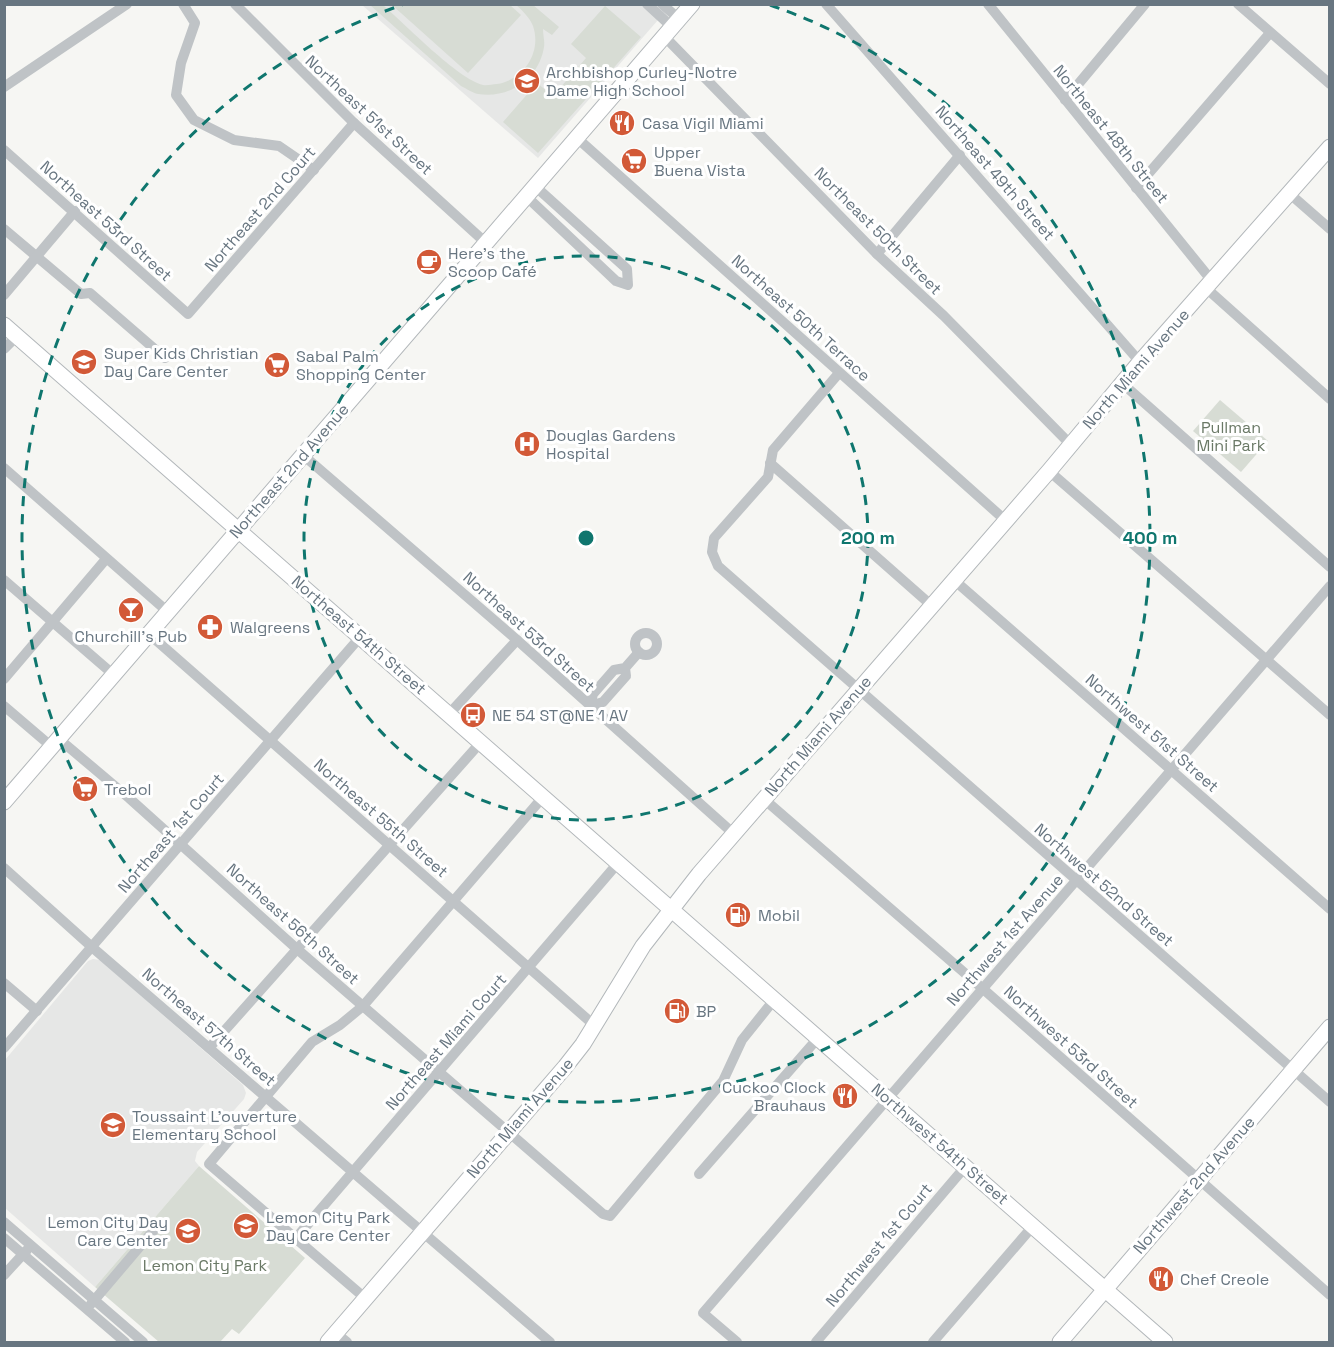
<svg xmlns="http://www.w3.org/2000/svg" width="1334" height="1347" viewBox="0 0 1334 1347" font-family="'Space Grotesk',sans-serif">
<style>
.built{fill:#e6e7e6}
.green{fill:#d7dcd4}
.lines{fill:none;stroke-linecap:round;stroke-linejoin:round}
.secondary-casing{stroke:#b2b7ba;stroke-width:17}
.street{stroke:#bfc3c6;stroke-width:10}
.secondary{stroke:#fff;stroke-width:15}
.ring{fill:none;stroke:#0f766e;stroke-width:3;stroke-dasharray:10 8}
.labels{text-anchor:middle;dominant-baseline:central;stroke-width:6;stroke-linejoin:round;paint-order:stroke}
.poi-label{font-size:16px;fill:#687681;stroke:#fff;text-anchor:start}
.street-label{font-size:16px;fill:#687681;stroke:#fff}
.park-label{font-size:16px;fill:#6a7966;stroke:#fff}
.centre{fill:#0f766e;stroke:#fff;stroke-width:3}
.ring-label{font-size:18px;text-anchor:middle;font-weight:bold;fill:#0f766e;stroke:#fff;stroke-width:6;stroke-linejoin:round;paint-order:stroke}
</style>
<rect width="100%" height="100%" fill="#f6f6f3"/>
<g class="built">
<path d="M 362,5 L 671,5 L 538,158 Z"/>
<path d="M 93,959 L 100,960 L 243,1085 L 246,1093 L 244,1099 L 197,1152 L 195,1161 L 199,1166 L 95,1287 L 5,1208 L 5,1060 L 88,961 Z"/>
</g>
<g class="green">
<path d="M 370,5 L 383,5 C 405,24 458,79 483,85 C 487,86 492,84 497,84 C 524,80 542,52 533,26 C 530,18 522,10 516,5 L 533,5 L 559,27 L 552,35 L 543,29 C 543,35 545,42 544,47 C 539,79 509,99 478,94 C 472,93 466,88 461,86 Z"/>
<path d="M 392,5 L 510,5 L 521,15 L 468,73 Z"/>
<path d="M 605,6 L 641,37 L 538,153 L 503,122 L 537,83 L 553,96 L 586,58 L 571,44 Z"/>
<path d="M 1220,400 L 1268,441 L 1241,472 L 1193,431 Z"/>
<path d="M 199,1166 L 305,1258 L 239,1334 L 232,1329 L 220,1342 L 159,1342 L 95,1287 Z"/>
</g>
<g class="lines">
<g class="secondary-casing">
<g id="secondary">
<path d="M 4,325 L 1165,1342"/>
<path d="M 4,802 L 692,4"/>
<path d="M 328,1342 L 565,1067 L 583,1044 L 643,946 L 699,874 L 1049,471 L 1140,362 L 1330,147"/>
<path d="M 1060,1342 L 1330,1027"/>
</g>
</g>
<g class="street">
<path d="M 183,4 L 195,23 L 181,63 L 176,95 L 194,120 L 234,140 L 279,146 L 314,170"/>
<path d="M 235,4 L 354,123 L 486,243"/>
<path d="M 647,4 L 672,27"/>
<path d="M 662,4 L 679,19"/>
<path d="M 826,4 L 1140,362"/>
<path d="M 988,4 L 1212,281"/>
<path d="M 1238,4 L 1330,84"/>
<path d="M 664,36 L 877,254 L 944,316 L 1071,445"/>
<path d="M 4,87 L 127,4"/>
<path d="M 1065,100 L 1145,4"/>
<path d="M 577,138 L 1005,520"/>
<path d="M 4,150 L 188,314 L 354,123"/>
<path d="M 1136,188 L 1270,33"/>
<path d="M 1290,194 L 1330,229"/>
<path d="M 527,197 L 616,281 L 628,285 L 627,269 L 536,187"/>
<path d="M 4,229 L 81,294 L 90,293 L 165,358"/>
<path d="M 877,254 L 960,155"/>
<path d="M 1206,288 L 1330,399"/>
<path d="M 4,295 L 75,211"/>
<path d="M 4,349 L 17,336"/>
<path d="M 839,373 L 773,450 L 768,477 L 714,538 L 712,552 L 718,566 L 1330,1102"/>
<path d="M 1123,384 L 1330,567"/>
<path d="M 303,455 L 517,640 L 734,834"/>
<path d="M 770,463 L 931,605"/>
<path d="M 4,468 L 168,612"/>
<path d="M 1049,471 L 1330,715"/>
<path d="M 4,580 L 114,675"/>
<path d="M 954,580 L 1330,909"/>
<circle cx="646" cy="644" r="11"/>
<path d="M 149,634 L 594,1025"/>
<path d="M 625,668 L 626,676 L 603,702 L 590,706 L 593,694 L 614,670 L 625,668 L 639,652"/>
<path d="M 4,679 L 106,559"/>
<path d="M 4,706 L 52,747"/>
<path d="M 449,714 L 517,640"/>
<path d="M 59,739 L 129,798 L 297,949 L 603,1214 L 610,1216 L 723,1081 L 742,1040 L 774,1000"/>
<path d="M 764,799 L 982,988 L 1330,1295"/>
<path d="M 4,868 L 93,948 L 550,1342"/>
<path d="M 4,983 L 37,1011"/>
<path d="M 210,1047 L 481,742"/>
<path d="M 4,1048 L 361,636"/>
<path d="M 699,1174 L 818,1038"/>
<path d="M 4,1222 L 143,1342"/>
<path d="M 4,1238 L 125,1342"/>
<path d="M 296,1238 L 618,863"/>
<path d="M 4,1275 L 27,1250"/>
<path d="M 365,1298 L 209,1164 L 312,1042 L 340,1025 L 363,1006 L 543,797"/>
<path d="M 91,1304 L 159,1224"/>
<path d="M 336,1333 L 347,1342"/>
<path d="M 737,1342 L 703,1313 L 1330,586"/>
<path d="M 816,1342 L 965,1167"/>
<path d="M 933,1342 L 1033,1226"/>
</g>
<use href="#secondary" class="secondary"/>
</g>
<g class="ring">
<circle cx="586" cy="538" r="282"/>
<path d="M770 5A564 564 0 1 1 402 5"/>
</g>
<defs>
<g id="school-disc" transform="scale(1.35)"><circle r="9.5" fill="#d25937" stroke="#fff"/><path d="M0-5L7-2L0 1L-7-2ZM-4 1L0 2.5L4 1V4Q0 6-4 4Z" fill="#fff"/></g>
<g id="restaurant-disc" transform="scale(1.35)"><circle r="9.5" fill="#d25937" stroke="#fff"/><path d="M-5-6h1v4h1v-4h1v4h1v-4h1v5L-1.5 .5V6h-2V.5L-5-1ZM5-6V6H3V1.5H1.5Q1.5-4 5-6Z" fill="#fff"/></g>
<g id="supermarket-disc" transform="scale(1.35)"><circle r="9.5" fill="#d25937" stroke="#fff"/><path d="M-6-5.5h2.5l.6 2H6L4.5 2H-2.5L-4.4-4H-6ZM-1.5 3.2a1.3 1.3 0 1 0 .1 0ZM3 3.2a1.3 1.3 0 1 0 .1 0Z" fill="#fff"/></g>
<g id="cafe-disc" transform="scale(1.35)"><circle r="9.5" fill="#d25937" stroke="#fff"/><path d="M-5.5-4.5H6V0H3Q3 3.5 0 3.5H-2.5Q-5.5 3.5-5.5 0ZM3-3.2v2h1.7v-2ZM-6 4.5H4V6H-6Z" fill="#fff"/></g>
<g id="hospital-disc" transform="scale(1.35)"><circle r="9.5" fill="#d25937" stroke="#fff"/><path d="M-5-5h3v3.5h4V-5h3V5h-3V1.5h-4V5h-3Z" fill="#fff"/></g>
<g id="bar-disc" transform="scale(1.35)"><circle r="9.5" fill="#d25937" stroke="#fff"/><path d="M-6-5H6L.8 .8V4.5H3.5V6h-7V4.5H-.8V.8Z" fill="#fff"/></g>
<g id="pharmacy-disc" transform="scale(1.35)"><circle r="9.5" fill="#d25937" stroke="#fff"/><path d="M-2-6h4v4h4v4h-4v4h-4v-4h-4v-4h4Z" fill="#fff"/></g>
<g id="bus-disc" transform="scale(1.35)"><circle r="9.5" fill="#d25937" stroke="#fff"/><path d="M-5-6H5V4H4V6H2V4H-2V6H-4V4H-5ZM-3.5-4V0h7V-4ZM-3.5 1.2v1.5H-2V1.2ZM2 1.2v1.5H3.5V1.2Z" fill="#fff"/></g>
<g id="fuel-disc" transform="scale(1.35)"><circle r="9.5" fill="#d25937" stroke="#fff"/><path d="M-5.5-6h7V0h2V4h1.3V-2.5L3-4.5l.8-.8L6-3V5H2.5V1h-1V6h-7ZM-4.2-4.7v3.2H.2V-4.7Z" fill="#fff"/></g>
</defs>
<g fill-rule="evenodd">
<use href="#school-disc" x="527" y="81"/>
<use href="#restaurant-disc" x="622" y="123"/>
<use href="#supermarket-disc" x="634" y="161"/>
<use href="#cafe-disc" x="429" y="262"/>
<use href="#school-disc" x="84" y="362"/>
<use href="#supermarket-disc" x="277" y="365"/>
<use href="#hospital-disc" x="527" y="444"/>
<use href="#bar-disc" x="131" y="610"/>
<use href="#pharmacy-disc" x="210" y="627"/>
<use href="#bus-disc" x="473" y="715"/>
<use href="#supermarket-disc" x="85" y="789"/>
<use href="#fuel-disc" x="738" y="915"/>
<use href="#fuel-disc" x="677" y="1011"/>
<use href="#restaurant-disc" x="845" y="1096"/>
<use href="#school-disc" x="113" y="1125"/>
<use href="#school-disc" x="246" y="1226"/>
<use href="#school-disc" x="188" y="1231"/>
<use href="#restaurant-disc" x="1161" y="1279"/>
</g>
<g class="labels">
<g class="poi-label">
<text x="546" y="72">Archbishop Curley-Notre<tspan x="546" dy="18">Dame High School</tspan></text>
<text x="642" y="123">Casa Vigil Miami</text>
<text x="654" y="152">Upper<tspan x="654" dy="18">Buena Vista</tspan></text>
<text x="448" y="253">Here's the<tspan x="448" dy="18">Scoop Café</tspan></text>
<text x="104" y="353">Super Kids Christian<tspan x="104" dy="18">Day Care Center</tspan></text>
<text x="296" y="356">Sabal Palm<tspan x="296" dy="18">Shopping Center</tspan></text>
<text x="546" y="435">Douglas Gardens<tspan x="546" dy="18">Hospital</tspan></text>
<text x="230" y="627">Walgreens</text>
<text x="131" y="636" text-anchor="middle">Churchill's Pub</text>
<text x="492" y="715">NE 54 ST@NE 1 AV</text>
<text x="104" y="789">Trebol</text>
<text x="758" y="915">Mobil</text>
<text x="696" y="1011">BP</text>
<text x="826" y="1087" text-anchor="end">Cuckoo Clock<tspan x="826" dy="18">Brauhaus</tspan></text>
<text x="132" y="1116">Toussaint L'ouverture<tspan x="132" dy="18">Elementary School</tspan></text>
<text x="266" y="1217">Lemon City Park<tspan x="266" dy="18">Day Care Center</tspan></text>
<text x="168" y="1222" text-anchor="end">Lemon City Day<tspan x="168" dy="18">Care Center</tspan></text>
<text x="1180" y="1279">Chef Creole</text>
</g>
<g class="street-label">
<text transform="translate(369 115) rotate(43)">Northeast 51st Street</text>
<text transform="translate(1111 134) rotate(51)">Northeast 48th Street</text>
<text transform="translate(995 173) rotate(49)">Northeast 49th Street</text>
<text transform="translate(260 209) rotate(-49)">Northeast 2nd Court</text>
<text transform="translate(106 221) rotate(42)">Northeast 53rd Street</text>
<text transform="translate(878 231) rotate(45)">Northeast 50th Street</text>
<text transform="translate(801 318) rotate(42)">Northeast 50th Terrace</text>
<text transform="translate(1136 369) rotate(-49)">North Miami Avenue</text>
<text transform="translate(289 471) rotate(-49)">Northeast 2nd Avenue</text>
<text transform="translate(529 632) rotate(42)">Northeast 53rd Street</text>
<text transform="translate(359 635) rotate(41)">Northeast 54th Street</text>
<text transform="translate(1152 733) rotate(41)">Northwest 51st Street</text>
<text transform="translate(818 736) rotate(-49)">North Miami Avenue</text>
<text transform="translate(381 818) rotate(41)">Northeast 55th Street</text>
<text transform="translate(171 833) rotate(-49)">Northeast 1st Court</text>
<text transform="translate(1104 885) rotate(41)">Northwest 52nd Street</text>
<text transform="translate(293 924) rotate(42)">Northeast 56th Street</text>
<text transform="translate(1005 940) rotate(-49)">Northwest 1st Avenue</text>
<text transform="translate(209 1027) rotate(41)">Northeast 57th Street</text>
<text transform="translate(446 1042) rotate(-49)">Northeast Miami Court</text>
<text transform="translate(1071 1047) rotate(42)">Northwest 53rd Street</text>
<text transform="translate(520 1118) rotate(-49)">North Miami Avenue</text>
<text transform="translate(940 1144) rotate(41)">Northwest 54th Street</text>
<text transform="translate(1194 1185) rotate(-49)">Northwest 2nd Avenue</text>
<text transform="translate(879 1245) rotate(-50)">Northwest 1st Court</text>
</g>
<g class="park-label">
<text x="1231" y="427">Pullman<tspan x="1231" dy="18">Mini Park</tspan></text>
<text x="205" y="1265">Lemon City Park</text>
</g>
</g>
<circle cx="586" cy="538" r="9" class="centre"/>
<g class="ring-label">
<text x="868" y="544">200 m</text>
<text x="1150" y="544">400 m</text>
</g>
<rect width="1334" height="1347" fill="none" stroke="#687681" stroke-width="12"/>
</svg>
